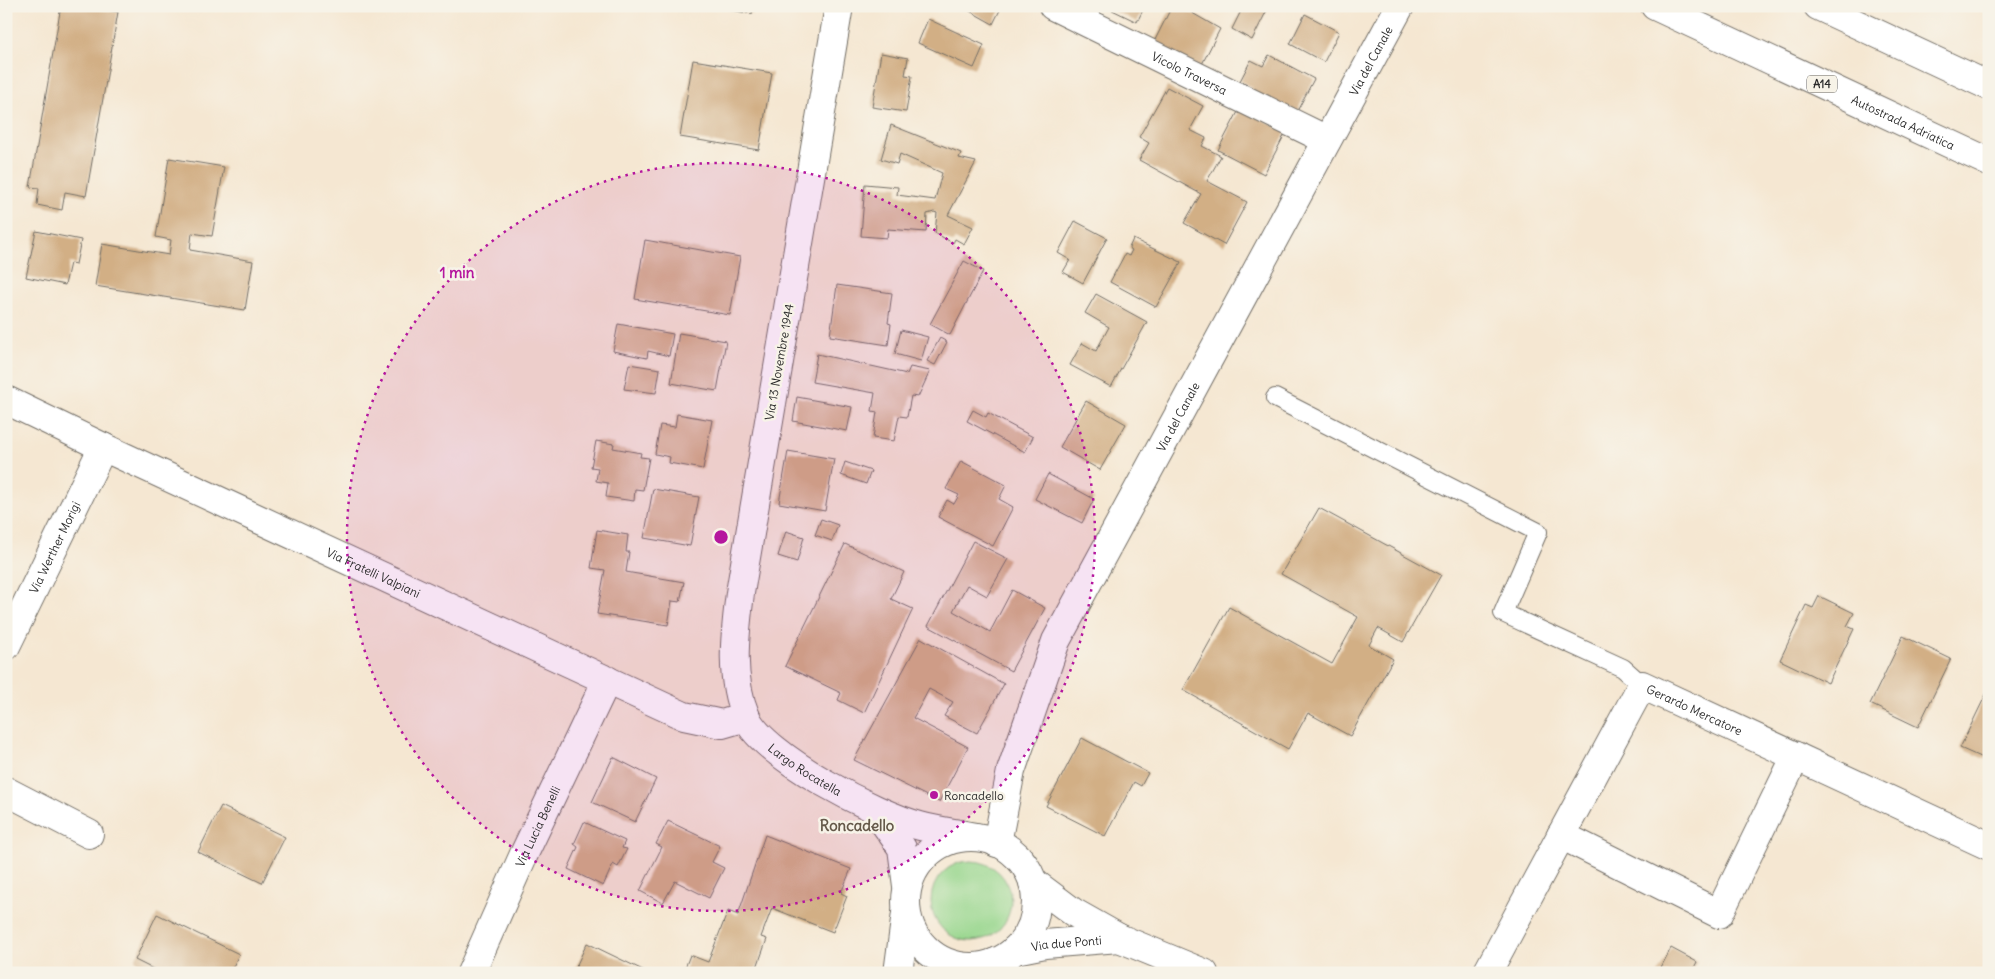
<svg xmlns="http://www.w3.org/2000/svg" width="1995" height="979" viewBox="0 0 1995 979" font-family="Delius,sans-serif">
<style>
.green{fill:#96d68c;stroke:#60805c}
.building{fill:#d2af85}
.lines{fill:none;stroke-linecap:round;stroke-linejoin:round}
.lane-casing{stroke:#726d65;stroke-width:20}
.street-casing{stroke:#726d65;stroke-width:30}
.secondary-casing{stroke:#726d65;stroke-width:30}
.highway-casing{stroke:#726d65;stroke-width:30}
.lane{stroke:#fff;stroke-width:18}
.street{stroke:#fff;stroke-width:28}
.secondary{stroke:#fff;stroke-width:28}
.highway{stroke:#fff;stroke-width:28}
.ring{fill:none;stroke:#b5179e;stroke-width:2.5;stroke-dasharray:2.5 5}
.poi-dot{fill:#b5179e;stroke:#f7f3e8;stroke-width:2}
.labels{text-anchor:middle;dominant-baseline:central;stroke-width:5;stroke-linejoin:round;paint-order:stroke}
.shield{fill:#f7f3e8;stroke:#686764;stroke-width:1}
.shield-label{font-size:11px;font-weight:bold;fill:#2b2b2b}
.street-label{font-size:12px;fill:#2b2b2b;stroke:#f7f3e8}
.poi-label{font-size:12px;fill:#2b2b2b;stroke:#f7f3e8;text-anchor:start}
.quarter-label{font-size:15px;font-weight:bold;fill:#65594a;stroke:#f7f3e8}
.centre{fill:#b5179e;stroke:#f7f3e8;stroke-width:2.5}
.ring-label{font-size:15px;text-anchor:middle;font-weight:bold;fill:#b5179e;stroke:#f7f3e8;stroke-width:5;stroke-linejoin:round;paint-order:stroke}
</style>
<rect width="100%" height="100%" fill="#f7f3e8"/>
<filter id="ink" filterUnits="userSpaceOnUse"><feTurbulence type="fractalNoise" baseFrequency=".02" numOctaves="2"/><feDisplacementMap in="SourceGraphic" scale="10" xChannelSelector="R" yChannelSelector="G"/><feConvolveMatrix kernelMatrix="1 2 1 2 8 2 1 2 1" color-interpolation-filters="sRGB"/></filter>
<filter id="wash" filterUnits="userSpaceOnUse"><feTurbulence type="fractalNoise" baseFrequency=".0096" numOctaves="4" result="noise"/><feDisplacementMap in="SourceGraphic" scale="20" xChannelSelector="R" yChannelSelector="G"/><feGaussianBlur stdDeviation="1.12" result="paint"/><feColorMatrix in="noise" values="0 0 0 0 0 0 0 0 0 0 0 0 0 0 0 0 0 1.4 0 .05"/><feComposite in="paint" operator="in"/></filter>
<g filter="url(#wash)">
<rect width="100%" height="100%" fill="#f5e7d2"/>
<circle class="green" cx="971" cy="901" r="40"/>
<g id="blocks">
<g class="building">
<path d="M 61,6 L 85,6 L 118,12 L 86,196 L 65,192 L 62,210 L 37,205 L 39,188 L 30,187 Z"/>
<path d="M 710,6 L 753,6 L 752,14 Z"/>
<path d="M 970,6 L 1002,6 L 993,24 L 968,10 Z"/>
<path d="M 1104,6 L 1145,6 L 1137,22 Z"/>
<path d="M 1172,6 L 1180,6 L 1220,29 L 1200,68 L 1153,44 Z"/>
<path d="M 1247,6 L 1269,6 L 1252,40 L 1232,29 L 1241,11 L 1244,12 Z"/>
<path d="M 1305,14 L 1339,32 L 1324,62 L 1290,44 Z"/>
<path d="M 928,19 L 984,45 L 974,68 L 918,43 Z"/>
<path d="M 881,53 L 908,58 L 905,75 L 912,76 L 906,112 L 872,107 Z"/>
<path d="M 1269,55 L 1314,79 L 1295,115 L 1250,92 L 1252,87 L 1240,81 L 1251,60 L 1263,66 Z"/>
<path d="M 693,60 L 772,73 L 759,150 L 680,137 Z"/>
<path d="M 1167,87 L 1203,106 L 1190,130 L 1206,138 L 1202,146 L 1221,156 L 1207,181 L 1247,202 L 1224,245 L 1184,223 L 1201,194 L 1139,160 L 1149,143 L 1139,137 Z"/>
<path d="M 1240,108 L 1286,132 L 1264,174 L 1218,150 Z"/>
<path d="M 891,125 L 961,153 L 959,158 L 976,162 L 948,215 L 973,227 L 964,244 L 955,239 L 953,243 L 935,233 L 937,213 L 934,212 L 927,214 L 926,232 L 888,229 L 887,238 L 861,236 L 865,184 L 898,187 L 897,195 L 935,200 L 942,173 L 900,154 L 897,164 L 881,159 Z"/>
<path d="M 169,158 L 224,167 L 212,236 L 192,233 L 190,250 L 253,261 L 245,310 L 95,286 L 102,244 L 169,255 L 171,240 L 156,237 Z"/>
<path d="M 1075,221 L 1107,238 L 1083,283 L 1063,272 L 1070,260 L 1058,253 Z"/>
<path d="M 36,231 L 81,240 L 76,264 L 70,263 L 65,285 L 26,277 Z"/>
<path d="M 1133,239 L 1181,262 L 1156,307 L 1110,282 L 1125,254 L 1129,256 L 1132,250 L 1129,248 Z"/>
<path d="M 645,240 L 740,257 L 730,315 L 635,299 Z"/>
<path d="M 964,261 L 983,271 L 950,335 L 930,324 Z"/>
<path d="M 837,285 L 892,293 L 888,323 L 891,324 L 888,345 L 830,336 Z"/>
<path d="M 1096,294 L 1147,322 L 1111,387 L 1070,365 L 1082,343 L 1096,351 L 1109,327 L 1085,313 Z"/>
<path d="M 618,324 L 673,334 L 669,356 L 648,351 L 647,358 L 613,351 Z"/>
<path d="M 901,330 L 928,337 L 921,361 L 895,354 Z"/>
<path d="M 679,333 L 726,341 L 717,391 L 671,383 Z"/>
<path d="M 940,338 L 947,342 L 935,365 L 927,361 Z"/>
<path d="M 817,354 L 907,374 L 910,367 L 930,371 L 918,397 L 911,396 L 907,417 L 899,416 L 894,441 L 873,438 L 877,412 L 872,411 L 875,393 L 812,382 Z"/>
<path d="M 629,364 L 660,369 L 656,393 L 624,389 Z"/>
<path d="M 797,397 L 852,407 L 847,431 L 793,421 Z"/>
<path d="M 1086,401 L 1126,424 L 1100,470 L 1060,447 Z"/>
<path d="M 973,410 L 986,417 L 988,413 L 1033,437 L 1025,452 L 967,421 Z"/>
<path d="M 677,414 L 712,420 L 703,469 L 669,463 L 670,457 L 655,454 L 660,425 L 675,427 Z"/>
<path d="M 596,441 L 614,444 L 613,448 L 641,453 L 640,457 L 649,458 L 643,490 L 635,489 L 634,501 L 606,497 L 608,483 L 596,481 L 598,468 L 591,467 Z"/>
<path d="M 788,451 L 834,459 L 825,511 L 779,503 Z"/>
<path d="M 961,461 L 1006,485 L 999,499 L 1013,507 L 993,546 L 938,517 L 947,500 L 954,504 L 959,495 L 946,489 Z"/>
<path d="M 845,462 L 871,471 L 866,484 L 841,475 Z"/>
<path d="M 1048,474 L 1094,499 L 1082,523 L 1035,499 Z"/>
<path d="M 653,489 L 699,497 L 690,546 L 644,538 Z"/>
<path d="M 1319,508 L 1441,575 L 1403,642 L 1378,628 L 1369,645 L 1393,659 L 1350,736 L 1308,713 L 1288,749 L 1183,690 L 1229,607 L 1332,664 L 1358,617 L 1281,574 Z"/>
<path d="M 821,519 L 838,525 L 832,541 L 815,535 Z"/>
<path d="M 597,530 L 628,535 L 626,552 L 629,552 L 626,572 L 684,582 L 680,602 L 672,601 L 668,625 L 597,614 L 605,570 L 591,568 Z"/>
<path d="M 786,531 L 804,537 L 797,562 L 778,556 Z"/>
<path d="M 973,541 L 1008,559 L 987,596 L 967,585 L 953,611 L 990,632 L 1012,590 L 1045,608 L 1011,671 L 928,626 Z"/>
<path d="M 845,544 L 904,572 L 891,599 L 913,609 L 864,713 L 838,700 L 841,693 L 785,666 Z"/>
<path d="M 1819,596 L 1854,613 L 1847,626 L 1854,629 L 1828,683 L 1780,660 L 1806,605 L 1813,608 Z"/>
<path d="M 1903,636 L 1951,659 L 1918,727 L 1870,704 Z"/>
<path d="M 921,638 L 1004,684 L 977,733 L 944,716 L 953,702 L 944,697 L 929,689 L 921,704 L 913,718 L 968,747 L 939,802 L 854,760 Z"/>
<path d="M 1989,688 L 1989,761 L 1960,748 Z"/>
<path d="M 1082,738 L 1148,773 L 1141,786 L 1134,782 L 1105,836 L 1046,806 Z"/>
<path d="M 613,757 L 656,779 L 635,822 L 592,802 Z"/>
<path d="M 221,806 L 285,837 L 262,883 L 198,852 Z"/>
<path d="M 668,821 L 720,846 L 712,862 L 724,868 L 709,898 L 675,881 L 663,903 L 640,891 L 662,847 L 656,844 Z"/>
<path d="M 584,822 L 625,841 L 622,848 L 627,849 L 618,867 L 613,864 L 603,886 L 568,869 L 578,847 L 574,844 Z"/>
<path d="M 765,835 L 851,869 L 841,893 L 847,896 L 833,932 L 772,908 L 761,937 L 767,939 L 755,973 L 683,973 L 690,955 L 708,962 L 728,911 L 738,915 Z"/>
<path d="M 157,914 L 239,954 L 230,973 L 161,973 L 135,960 Z"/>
<path d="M 587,943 L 649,973 L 573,973 Z"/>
<path d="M 1671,948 L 1697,962 L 1691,973 L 1658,973 Z"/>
</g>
</g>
</g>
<g filter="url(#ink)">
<use href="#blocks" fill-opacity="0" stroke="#726d65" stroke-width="1"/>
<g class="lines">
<g class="lane-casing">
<path id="lane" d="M 1275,398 L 1538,532 L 1503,613 L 1623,668 L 1642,685"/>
</g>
<g class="street-casing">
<g id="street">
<path id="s1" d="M 1053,6 L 1327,140"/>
<path id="s2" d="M 6,646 L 103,447"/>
<path d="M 6,791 L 89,834"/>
<path d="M 1561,835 L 1719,914 L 1796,756"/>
<path id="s3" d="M 997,843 L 1011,771 L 1056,641 L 1400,6"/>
<path id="s4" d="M 471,973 L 524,854 L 607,680"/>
<path d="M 898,973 L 906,913"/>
<path d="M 971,973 L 996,962"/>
<path id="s5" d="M 1487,973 L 1642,685 L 1989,846"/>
</g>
</g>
<g class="secondary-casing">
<g id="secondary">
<path id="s6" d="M 839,6 L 740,593 C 735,634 729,677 746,717 C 764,757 877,815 920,826 C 938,831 957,833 975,837"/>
<path id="s7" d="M 6,400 L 103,447 L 684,716 L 722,724 L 746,717"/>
<path d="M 875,810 L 902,848 L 907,886"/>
<circle cx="971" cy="902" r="65"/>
<path d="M 1033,882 L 1073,912 L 1119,938 L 1204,973"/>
<path id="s8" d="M 1015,950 L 1045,944 L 1119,938"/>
</g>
</g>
<g class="highway-casing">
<g id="highway">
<path id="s9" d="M 1655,6 L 1989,162"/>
<path d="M 1818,6 L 1989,86"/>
</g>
</g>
<use href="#lane" class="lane"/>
<use href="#street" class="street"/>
<use href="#secondary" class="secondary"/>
<use href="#highway" class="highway"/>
</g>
</g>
<circle cx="721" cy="537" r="374" fill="#b5179e" fill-opacity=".12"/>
<circle class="ring" cx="721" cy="537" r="374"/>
<circle class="poi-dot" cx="934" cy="795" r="5"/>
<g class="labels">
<rect class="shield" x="1807" y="75.5" width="30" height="17" rx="4"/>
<g class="shield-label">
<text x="1822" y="84">A14</text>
</g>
<g class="street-label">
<text stroke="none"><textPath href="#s3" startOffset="871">Via del Canale</textPath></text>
<text stroke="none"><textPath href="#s1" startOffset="152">Vicolo Traversa</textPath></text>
<text stroke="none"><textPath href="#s9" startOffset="274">Autostrada Adriatica</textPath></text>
<text transform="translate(779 362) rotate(-80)">Via 13 Novembre 1944</text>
<text stroke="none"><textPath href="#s3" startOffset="466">Via del Canale</textPath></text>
<text stroke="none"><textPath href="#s2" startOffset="110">Via Werther Morigi</textPath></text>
<text stroke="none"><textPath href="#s7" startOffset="406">Via Fratelli Valpiani</textPath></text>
<text stroke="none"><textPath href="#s5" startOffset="385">Gerardo Mercatore</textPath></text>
<text stroke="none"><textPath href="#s6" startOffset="801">Largo Rocatella</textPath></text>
<text stroke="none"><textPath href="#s4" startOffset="161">Via Lucia Benelli</textPath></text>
<text stroke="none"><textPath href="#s8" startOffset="52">Via due Ponti</textPath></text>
</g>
<g class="poi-label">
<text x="944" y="795">Roncadello</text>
</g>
<g class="quarter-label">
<text x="857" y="825">Roncadello</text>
</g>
</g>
<circle cx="721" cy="537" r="8" class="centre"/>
<g class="ring-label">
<text x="457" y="278">1 min</text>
</g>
<rect width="1995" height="979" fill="none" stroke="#f7f3e8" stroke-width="25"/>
</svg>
